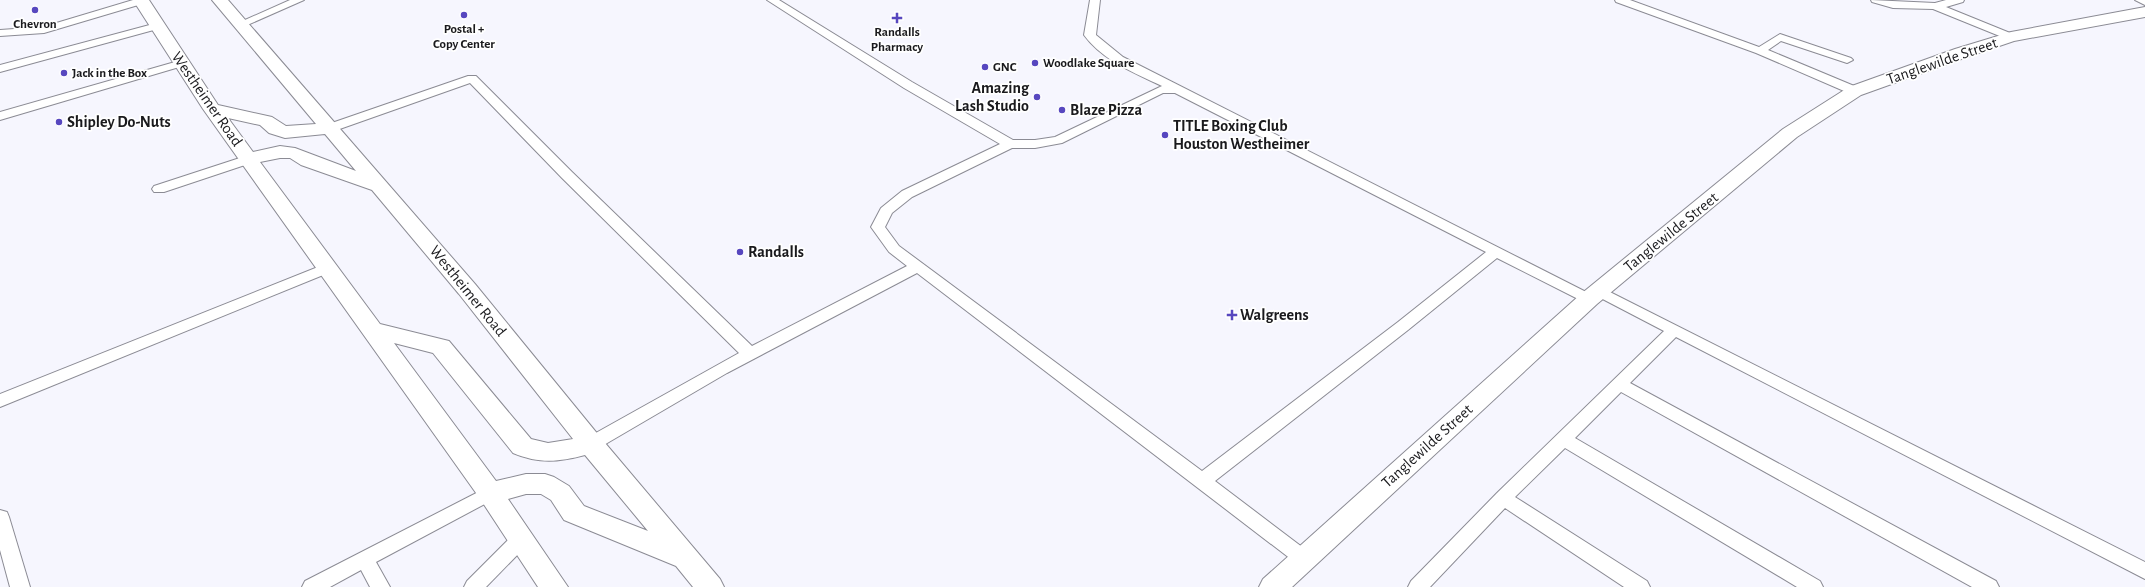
<svg xmlns="http://www.w3.org/2000/svg" width="2145" height="587" viewBox="0 0 2145 587" font-family="'Alegreya Sans',sans-serif">
<style>
.lines{fill:none;stroke-linecap:round;stroke-linejoin:round}
.service-casing{stroke:#8b8b94;stroke-width:2}
.tertiary-casing{stroke:#8b8b94;stroke-width:2}
.primary-casing{stroke:#8b8b94;stroke-width:2}
.service{fill:#fff;fill-rule:evenodd}
.tertiary{fill:#fff;fill-rule:evenodd}
.primary{fill:#fff;fill-rule:evenodd}
.poi-dot{fill:#5747bf;stroke:#fff;stroke-width:1.5}
.labels{text-anchor:middle;dominant-baseline:central;stroke-width:3.5;stroke-linejoin:round;paint-order:stroke}
.far-poi-label{font-size:13px;font-weight:bold;fill:#1a1a1d;stroke:#fff}
.street-label{font-size:16px;fill:#1a1a1d;stroke:#fff}
.poi-label{font-size:16px;font-weight:bold;fill:#1a1a1d;stroke:#fff;text-anchor:start}
</style>
<rect width="100%" height="100%" fill="#f6f6fe"/>
<g class="lines">
<g class="service-casing">
<g id="service">
<path d="M 133,0 L 146,1 L 145,3 L 44,33 L 0,36 L 0,30 L 43,27 Z"/>
<path d="M 290,0 L 304,0 L 245,26 L 237,26 L 236,24 Z"/>
<path d="M 767,0 L 779,0 L 912,82 L 1013,140 L 1035,140 L 1055,137 L 1162,86 C 1135,73 1103,61 1084,35 L 1090,0 L 1100,0 L 1096,35 L 1123,57 L 1594,296 L 1597,299 L 1594,302 L 1584,302 L 1497,258 L 1408,330 L 1215,481 L 1310,553 L 1313,558 L 1310,563 L 1303,566 L 1296,563 L 917,273 L 727,373 L 597,449 L 591,450 L 585,449 L 582,444 L 585,439 L 739,353 L 562,178 L 470,83 L 334,131 L 330,132 L 324,128 L 326,125 L 468,76 L 476,76 L 572,172 L 752,346 L 907,266 L 889,252 L 871,227 L 881,208 L 902,191 L 1000,144 L 904,88 ZM 1163,93 L 1175,93 L 1486,252 L 1398,322 L 1202,471 L 899,246 L 885,227 L 892,213 L 912,197 L 1012,148 L 1035,148 L 1062,143 Z"/>
<path d="M 1615,0 L 1630,0 L 1759,47 L 1780,34 L 1851,58 L 1853,60 L 1847,63 L 1781,41 L 1768,50 L 1859,88 L 1861,91 L 1855,95 L 1851,94 L 1756,53 L 1616,2 Z"/>
<path d="M 1871,0 L 1935,3 L 1946,0 L 1964,0 L 1963,2 L 1946,7 L 2015,35 L 2017,37 L 2011,40 L 2007,39 L 1933,9 L 1893,8 L 1872,2 Z"/>
<path d="M 2135,0 L 2145,0 L 2145,5 Z"/>
<path d="M 157,23 L 161,24 L 162,26 L 161,28 L 0,72 L 0,65 Z"/>
<path d="M 182,60 L 188,63 L 186,65 L 0,120 L 0,112 Z"/>
<path d="M 249,155 L 255,159 L 254,162 L 164,192 L 154,192 L 152,189 L 154,186 Z"/>
<path d="M 328,263 L 333,265 L 335,268 L 333,271 L 0,407 L 0,394 Z"/>
<path d="M 1598,286 L 2145,562 L 2145,579 L 1676,337 L 1630,383 L 1996,581 L 1999,587 L 1972,587 L 1621,392 L 1575,438 L 1820,581 L 1823,587 L 1797,587 L 1565,448 L 1515,497 L 1647,581 L 1650,587 L 1624,587 L 1505,508 L 1430,587 L 1408,587 L 1411,581 L 1497,493 L 1664,331 L 1593,294 L 1591,291 L 1593,288 Z"/>
<path d="M 490,486 L 496,488 L 499,493 L 496,498 L 376,562 L 390,587 L 370,587 L 361,570 L 330,587 L 302,587 L 305,581 Z"/>
<path d="M 0,510 L 7,512 L 9,517 L 30,587 L 10,587 L 0,550 Z"/>
<path d="M 521,531 L 528,534 L 530,539 L 528,544 L 486,587 L 464,587 L 467,581 L 514,534 Z"/>
</g>
</g>
<g class="tertiary-casing">
<path id="tertiary" d="M 2145,7 L 2145,17 L 2014,41 L 1967,57 L 1861,95 L 1797,137 L 1597,304 L 1292,587 L 1259,587 L 1263,579 L 1581,294 L 1783,129 L 1849,87 L 1955,49 L 2011,32 Z"/>
</g>
<g class="primary-casing">
<path id="primary" d="M 133,0 L 149,0 L 218,105 L 272,117 L 286,126 L 316,124 L 212,0 L 228,0 L 475,284 L 600,437 L 720,579 L 724,587 L 693,587 L 676,566 L 564,520 L 551,500 L 541,494 L 526,494 L 508,499 L 568,587 L 538,587 L 481,500 L 203,109 ZM 228,118 L 260,125 L 269,133 L 285,138 L 325,134 L 356,171 L 295,148 L 280,146 L 253,152 ZM 280,158 L 290,158 L 301,165 L 372,190 L 459,294 L 573,439 L 548,443 L 531,439 L 449,341 L 380,324 L 260,162 ZM 394,343 L 433,353 L 513,453 C 539,464 559,462 585,455 L 648,531 L 584,506 L 569,486 L 554,477 L 545,474 L 526,474 L 496,481 Z"/>
</g>
<use href="#service" class="service"/>
<use href="#tertiary" class="tertiary"/>
<use href="#primary" class="primary"/>
</g>
<g class="poi-dot">
<circle cx="35" cy="10" r="4"/>
<circle cx="464" cy="15" r="4"/>
<path d="M895 12h4v4h4v4h-4v4h-4v-4h-4v-4h4z"/>
<circle cx="1035" cy="63" r="4"/>
<circle cx="985" cy="67" r="4"/>
<circle cx="64" cy="73" r="4"/>
<circle cx="1037" cy="97" r="4"/>
<circle cx="1062" cy="110" r="4"/>
<circle cx="59" cy="122" r="4"/>
<circle cx="1165" cy="135" r="4"/>
<circle cx="740" cy="252" r="4"/>
<path d="M1230 309h4v4h4v4h-4v4h-4v-4h-4v-4h4z"/>
</g>
<g class="labels">
<g class="far-poi-label">
<text x="35" y="24">Chevron</text>
<text x="464" y="29">Postal +<tspan x="464" dy="15">Copy Center</tspan></text>
<text x="897" y="32">Randalls<tspan x="897" dy="15">Pharmacy</tspan></text>
<text x="1043" y="63" text-anchor="start">Woodlake Square</text>
<text x="993" y="67" text-anchor="start">GNC</text>
<text x="72" y="73" text-anchor="start">Jack in the Box</text>
</g>
<g class="street-label">
<text transform="translate(1942 61) rotate(-19)">Tanglewilde Street</text>
<text transform="translate(207 99) rotate(55)">Westheimer Road</text>
<text transform="translate(1671 232) rotate(-39)">Tanglewilde Street</text>
<text transform="translate(468 291) rotate(51)">Westheimer Road</text>
<text transform="translate(1427 446) rotate(-42)">Tanglewilde Street</text>
</g>
<g class="poi-label">
<text x="1029" y="88" text-anchor="end">Amazing<tspan x="1029" dy="18">Lash Studio</tspan></text>
<text x="1070" y="110">Blaze Pizza</text>
<text x="67" y="122">Shipley Do-Nuts</text>
<text x="1173" y="126">TITLE Boxing Club<tspan x="1173" dy="18">Houston Westheimer</tspan></text>
<text x="748" y="252">Randalls</text>
<text x="1240" y="315">Walgreens</text>
</g>
</g>
</svg>
